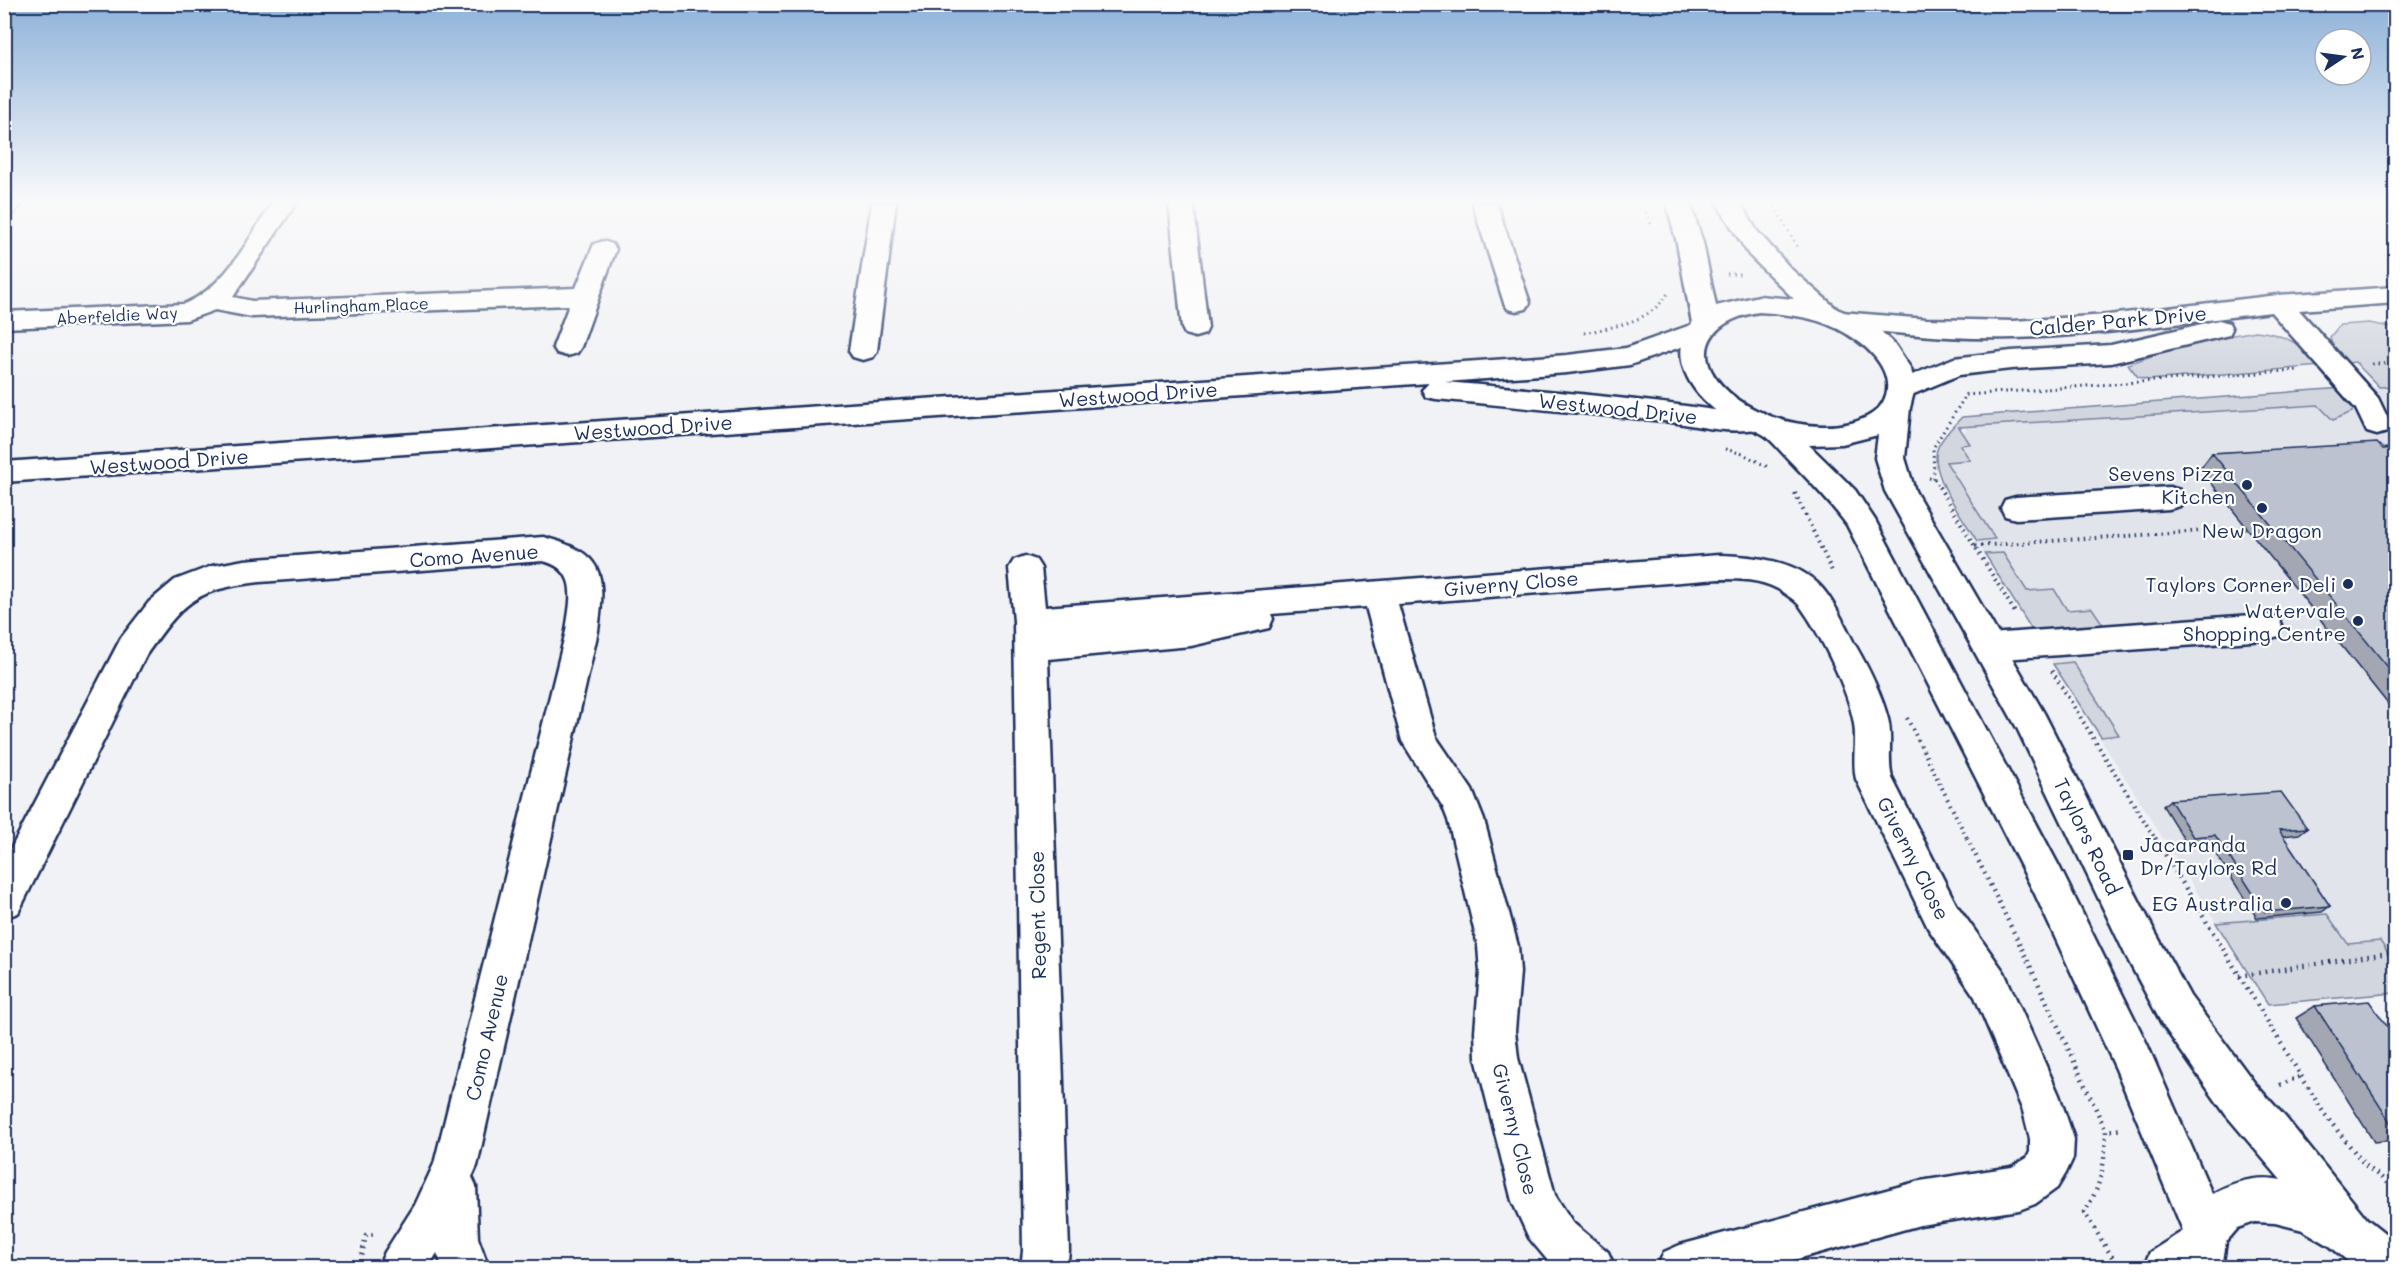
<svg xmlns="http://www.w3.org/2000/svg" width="2400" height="1272" viewBox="0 0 2400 1272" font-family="Mali,sans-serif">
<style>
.built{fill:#e1e4ea}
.green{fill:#d2d6df;stroke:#76829e;stroke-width:1.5}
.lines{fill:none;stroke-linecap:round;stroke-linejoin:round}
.minor-casing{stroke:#1b2f5e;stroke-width:5}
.major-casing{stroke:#1b2f5e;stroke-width:5}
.path-far2{stroke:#1b2f5e;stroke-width:3;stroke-dasharray:1.5 4;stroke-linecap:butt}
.path-far1{stroke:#1b2f5e;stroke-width:4;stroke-dasharray:1.5 4.5;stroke-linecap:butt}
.path{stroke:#1b2f5e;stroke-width:4.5;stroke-dasharray:1.5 5;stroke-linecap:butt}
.minor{fill:#fff;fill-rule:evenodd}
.major{fill:#fff;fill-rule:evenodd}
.wall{fill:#a2a7b3;stroke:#1b2f5e;stroke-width:1.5}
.building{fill:#bcc2d0;stroke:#1b2f5e;stroke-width:1.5}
.poi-dot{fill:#1b2f5e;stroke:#fff;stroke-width:2}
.labels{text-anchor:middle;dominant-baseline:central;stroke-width:4.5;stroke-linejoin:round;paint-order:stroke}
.far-street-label{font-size:16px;fill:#1b2f5e;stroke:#fff}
.street-label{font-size:20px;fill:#1b2f5e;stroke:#fff}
.poi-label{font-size:20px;fill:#1b2f5e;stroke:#fff;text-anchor:end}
</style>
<rect width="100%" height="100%" fill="#f1f2f5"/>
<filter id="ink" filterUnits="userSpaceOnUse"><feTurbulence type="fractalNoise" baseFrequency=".0167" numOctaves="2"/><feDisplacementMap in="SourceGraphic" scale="12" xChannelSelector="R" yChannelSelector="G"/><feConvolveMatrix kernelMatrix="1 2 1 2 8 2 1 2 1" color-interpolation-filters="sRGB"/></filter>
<g filter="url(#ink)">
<path class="built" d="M 2395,386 L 2395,989 L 2266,1002 L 1939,482 L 1970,420 Z"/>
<g class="green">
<path d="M 2369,323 L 2395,328 L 2395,386 L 2379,387 L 2355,362 L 2347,363 L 2332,344 L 2330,337 L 2340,325 Z"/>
<path d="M 2256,331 C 2286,334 2302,345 2322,366 L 2148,380 L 2138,377 L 2128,364 L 2193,342 Z"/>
<path d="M 2343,388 L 2354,402 L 2352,412 L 2333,420 L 2318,405 L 1959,427 L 1970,444 L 1960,445 L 1970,460 L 1946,462 L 1995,539 L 1977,541 C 1964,519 1927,472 1938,447 C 1943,436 1954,425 1962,417 Z"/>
<path d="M 2003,553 L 2027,591 L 2054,589 L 2067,610 L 2092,608 L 2108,632 L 2035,635 L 1985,554 Z"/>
<path d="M 2073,662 L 2119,735 L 2101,737 L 2053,664 Z"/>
<path d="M 2327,914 L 2348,944 L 2380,941 L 2395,963 L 2395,993 L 2268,1004 L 2216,923 Z"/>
</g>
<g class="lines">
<g class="minor-casing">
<g id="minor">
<path d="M 4,202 L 23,202 L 13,214 L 4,216 Z"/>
<path d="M 273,202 L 297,202 L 233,297 L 252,301 L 576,288 L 594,244 L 603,241 L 612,244 L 616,249 L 581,347 L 577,353 L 567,356 L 557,353 L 553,347 L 569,305 L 252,317 L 215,310 L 187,320 L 4,328 L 4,312 L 184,304 C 227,286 248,239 273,202 Z"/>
<path d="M 872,202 L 896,202 L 877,351 L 873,357 L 863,360 L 853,357 L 849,351 Z"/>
<path d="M 1169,202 L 1193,202 L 1208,328 L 1205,334 L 1195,337 L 1185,334 L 1182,328 Z"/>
<path d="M 1472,202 L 1496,202 L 1530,303 L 1526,309 L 1517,311 L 1508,309 L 1504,303 Z"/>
<path d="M 2396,287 L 2396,303 L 2299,310 L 2378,398 L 2391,425 L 2387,432 L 2377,435 L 2367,432 L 2356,409 L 2271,312 C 2186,322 2100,336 2014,338 C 1956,340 1898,333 1841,328 L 1832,326 L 1828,320 L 1832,314 L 1841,312 L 1927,319 L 2013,321 L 2108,315 L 2278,295 Z"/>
<path d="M 2219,320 L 2229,323 L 2232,329 L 2229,335 L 2111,363 L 2011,369 L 1959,375 L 1902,399 L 1892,397 L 1888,390 L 1892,383 L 1954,358 L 2011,351 L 2111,345 Z"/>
<path d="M 1699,322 L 1709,325 L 1712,331 L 1709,337 L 1630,365 L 1567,373 L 1445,382 C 1535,390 1625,397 1714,410 C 1731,412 1748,408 1764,413 L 1768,420 L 1764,427 C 1731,436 1697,425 1664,421 C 1588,413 1512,407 1436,399 L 1426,397 L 1422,390 L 1429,383 L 4,482 L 4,462 L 1567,355 L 1626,348 Z"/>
<path d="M 2169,487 L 2180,490 L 2184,498 L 2180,506 L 2169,509 L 2016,519 L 2005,516 L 2001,508 L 2005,500 L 2016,497 Z"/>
<path d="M 543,537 C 604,553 606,572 598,631 L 477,1166 L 472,1177 L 476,1186 L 478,1238 L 489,1268 L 443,1268 L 437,1253 L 428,1268 L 378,1268 L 385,1252 L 415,1205 L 434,1164 L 566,631 C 570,601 580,570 543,561 L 260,582 C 194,589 183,603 146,655 L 18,913 L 4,918 L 4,862 L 121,638 L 149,602 L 175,580 L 212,566 L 244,560 Z"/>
<path d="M 1719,555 C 1753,556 1798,560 1822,588 C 1835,603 1845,625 1854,643 C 1868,667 1881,692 1888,719 C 1893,738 1887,759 1892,778 L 1956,904 L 2004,972 L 2059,1095 L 2074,1139 L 2073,1158 L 2066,1173 L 2057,1188 L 2035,1204 L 2019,1210 L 1920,1225 L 1765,1268 L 1657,1268 L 1664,1252 L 1680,1245 L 1920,1181 L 2012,1167 L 2027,1158 L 2030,1152 L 2030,1139 L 2023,1111 L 1975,997 L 1928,928 L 1856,779 C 1852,760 1857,742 1854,724 C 1849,691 1820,633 1800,606 C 1794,599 1785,594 1778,589 C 1760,579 1739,579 1719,579 L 1398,604 L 1436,737 L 1472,790 L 1484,820 L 1518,946 L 1520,972 L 1515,1031 L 1518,1058 L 1555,1195 L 1573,1223 L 1608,1252 L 1615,1268 L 1554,1268 L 1529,1238 L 1512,1201 L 1476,1058 L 1475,1031 L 1480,972 L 1478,946 L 1448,820 L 1443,807 L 1402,741 L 1366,607 L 1271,614 L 1273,619 L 1269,628 L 1191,646 L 1048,659 L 1069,1251 L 1067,1268 L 1021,1268 L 1023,1251 L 1014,621 L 1009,568 L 1014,560 L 1025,556 L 1036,560 L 1041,568 L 1045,607 Z"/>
<path d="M 2266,614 L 2278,618 L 2282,627 L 2278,636 L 2266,640 L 1990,660 L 1978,656 L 1973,647 L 1978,638 L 1990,634 Z"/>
<path d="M 2199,1224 L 2215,1231 L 2222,1247 L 2215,1263 L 2208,1268 L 2143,1268 L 2150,1252 L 2183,1231 Z"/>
</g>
</g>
<g class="major-casing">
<path id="major" d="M 1666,202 L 1690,202 L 1703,243 L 1716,306 L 1759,296 L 1794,299 L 1749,255 L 1716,202 L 1740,202 L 1757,231 L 1792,270 L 1837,309 L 1865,321 L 1882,332 L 1896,346 L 1911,369 L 1915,388 L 1910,408 L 1905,458 L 1915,491 L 2044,713 L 2155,932 L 2190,996 L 2256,1085 L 2285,1117 L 2367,1219 L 2396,1242 L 2396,1268 L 2356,1268 L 2330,1246 L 2303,1230 L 2275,1223 L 2255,1222 L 2238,1228 L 2226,1242 L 2222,1268 L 2176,1268 L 2179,1244 L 2184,1233 L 2116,1069 L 2034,892 L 1847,525 C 1831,503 1812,484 1793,464 C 1784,455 1776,445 1767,437 C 1757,429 1741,427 1730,420 C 1696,400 1664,360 1692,323 L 1677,243 ZM 1759,312 C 1789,314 1820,317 1847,334 C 1910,371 1897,427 1822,426 C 1791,425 1761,416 1736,398 C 1688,362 1702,321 1759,312 ZM 1878,435 L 1875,458 L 1885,491 L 2017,728 L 2127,958 L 2162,1024 L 2226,1115 L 2281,1180 C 2256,1175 2233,1182 2212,1194 L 2147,1044 L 2060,868 L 1875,520 L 1855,490 L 1809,445 L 1842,444 Z"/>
</g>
<g class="path-far2">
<path d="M 1642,202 L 1652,227"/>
<path d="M 1772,202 L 1798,248"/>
<path d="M 1727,274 L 1743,274"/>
<path d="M 1584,333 C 1615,326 1650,323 1668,293"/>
<path d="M 2372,364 L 2396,363"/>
<path d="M 1966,395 L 2299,370"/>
<path d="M 1725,449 L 1743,454 L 1770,468"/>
<path d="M 1929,478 L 1934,479 L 1933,448 L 1966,395 L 1965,390"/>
<path d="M 1934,479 L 1940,488"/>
</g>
<g class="path-far1">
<path d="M 1939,487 L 2016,614"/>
<path d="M 1795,493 L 1833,573"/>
<path d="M 1975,546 L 2247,528"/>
<path d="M 2052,671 L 2156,840"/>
<path d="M 1907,718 L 1968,840"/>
</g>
<g class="path">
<path d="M 1967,838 L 2026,957 L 2106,1131"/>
<path d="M 2155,838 L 2325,1115 L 2365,1165 L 2396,1189"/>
<path d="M 2239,976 L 2388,953"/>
<path d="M 2280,1085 L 2301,1076"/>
<path d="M 359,1268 L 366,1235 L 377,1234"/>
<path d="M 2119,1268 L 2084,1212 C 2102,1187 2105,1161 2106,1131 L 2123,1129"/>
</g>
<use href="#minor" class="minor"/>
<use href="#major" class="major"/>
</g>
<g class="wall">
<path d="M 2396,448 L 2396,714 L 2200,469 L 2212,453 Z"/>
<path d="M 2170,800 L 2307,828 L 2299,834 L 2283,836 L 2330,906 L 2322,912 L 2257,918 L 2208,841 L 2186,843 L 2163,806 Z"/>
<path d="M 2315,1006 L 2389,1029 L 2396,1028 L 2396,1140 L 2374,1142 L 2296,1018 Z"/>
</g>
<g class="building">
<path d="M 2377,443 L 2383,449 L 2396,448 L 2396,677 L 2212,453 Z"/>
<path d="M 2281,792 L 2307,828 L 2279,830 L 2330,906 L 2265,912 L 2215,835 L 2193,837 L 2170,800 Z"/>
<path d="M 2369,1001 L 2389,1029 L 2396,1028 L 2396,1131 L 2315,1006 Z"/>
</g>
</g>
<linearGradient id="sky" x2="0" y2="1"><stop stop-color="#8eb2d9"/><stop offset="0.53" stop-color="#f9f9fa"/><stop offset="1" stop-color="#f9f9fa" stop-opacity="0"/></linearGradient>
<rect width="2400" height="380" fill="url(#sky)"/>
<g class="poi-dot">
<circle cx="2247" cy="485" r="6"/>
<circle cx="2262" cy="508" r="6"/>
<circle cx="2348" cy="584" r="6"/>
<circle cx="2358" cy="621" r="6"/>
<rect x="2122" y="849" width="12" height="12" rx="3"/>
<circle cx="2286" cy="903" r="6"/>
</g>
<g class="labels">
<g class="far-street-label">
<text transform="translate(361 305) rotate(-2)">Hurlingham Place</text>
<text transform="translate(117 315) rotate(-3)">Aberfeldie Way</text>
</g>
<g class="street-label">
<text transform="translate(2118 320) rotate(-5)">Calder Park Drive</text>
<text transform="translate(1138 394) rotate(-4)">Westwood Drive</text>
<text transform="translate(1618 408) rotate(6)">Westwood Drive</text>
<text transform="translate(653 427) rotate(-4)">Westwood Drive</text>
<text transform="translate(169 461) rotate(-4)">Westwood Drive</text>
<text transform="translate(474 555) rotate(-4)">Como Avenue</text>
<text transform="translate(1511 583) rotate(-5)">Giverny Close</text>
<text transform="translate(2088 836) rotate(64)">Taylors Road</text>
<text transform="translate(1914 858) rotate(63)">Giverny Close</text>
<text transform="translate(1037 915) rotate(-91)">Regent Close</text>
<text transform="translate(486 1037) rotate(-77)">Como Avenue</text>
<text transform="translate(1516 1129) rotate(76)">Giverny Close</text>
</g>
<g class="poi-label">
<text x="2235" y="473">Sevens Pizza<tspan x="2235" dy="23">Kitchen</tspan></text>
<text x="2262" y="530" text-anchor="middle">New Dragon</text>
<text x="2336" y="584">Taylors Corner Deli</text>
<text x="2346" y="610">Watervale<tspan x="2346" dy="23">Shopping Centre</tspan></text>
<text x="2140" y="844" text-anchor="start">Jacaranda<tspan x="2140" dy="23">Dr/Taylors Rd</tspan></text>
<text x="2274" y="903">EG Australia</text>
</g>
</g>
<rect width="2400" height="1272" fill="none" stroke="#fff" stroke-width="24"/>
<rect x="12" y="12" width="2376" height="1248" fill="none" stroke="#1b2f5e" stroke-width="2" filter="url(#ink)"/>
<g transform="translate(2343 57) rotate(77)"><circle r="28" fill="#ffffff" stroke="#a4acbf" stroke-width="1.5"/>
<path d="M0-4.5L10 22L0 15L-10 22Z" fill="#1b2f5e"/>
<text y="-9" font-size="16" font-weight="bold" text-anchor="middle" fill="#1b2f5e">N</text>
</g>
</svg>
